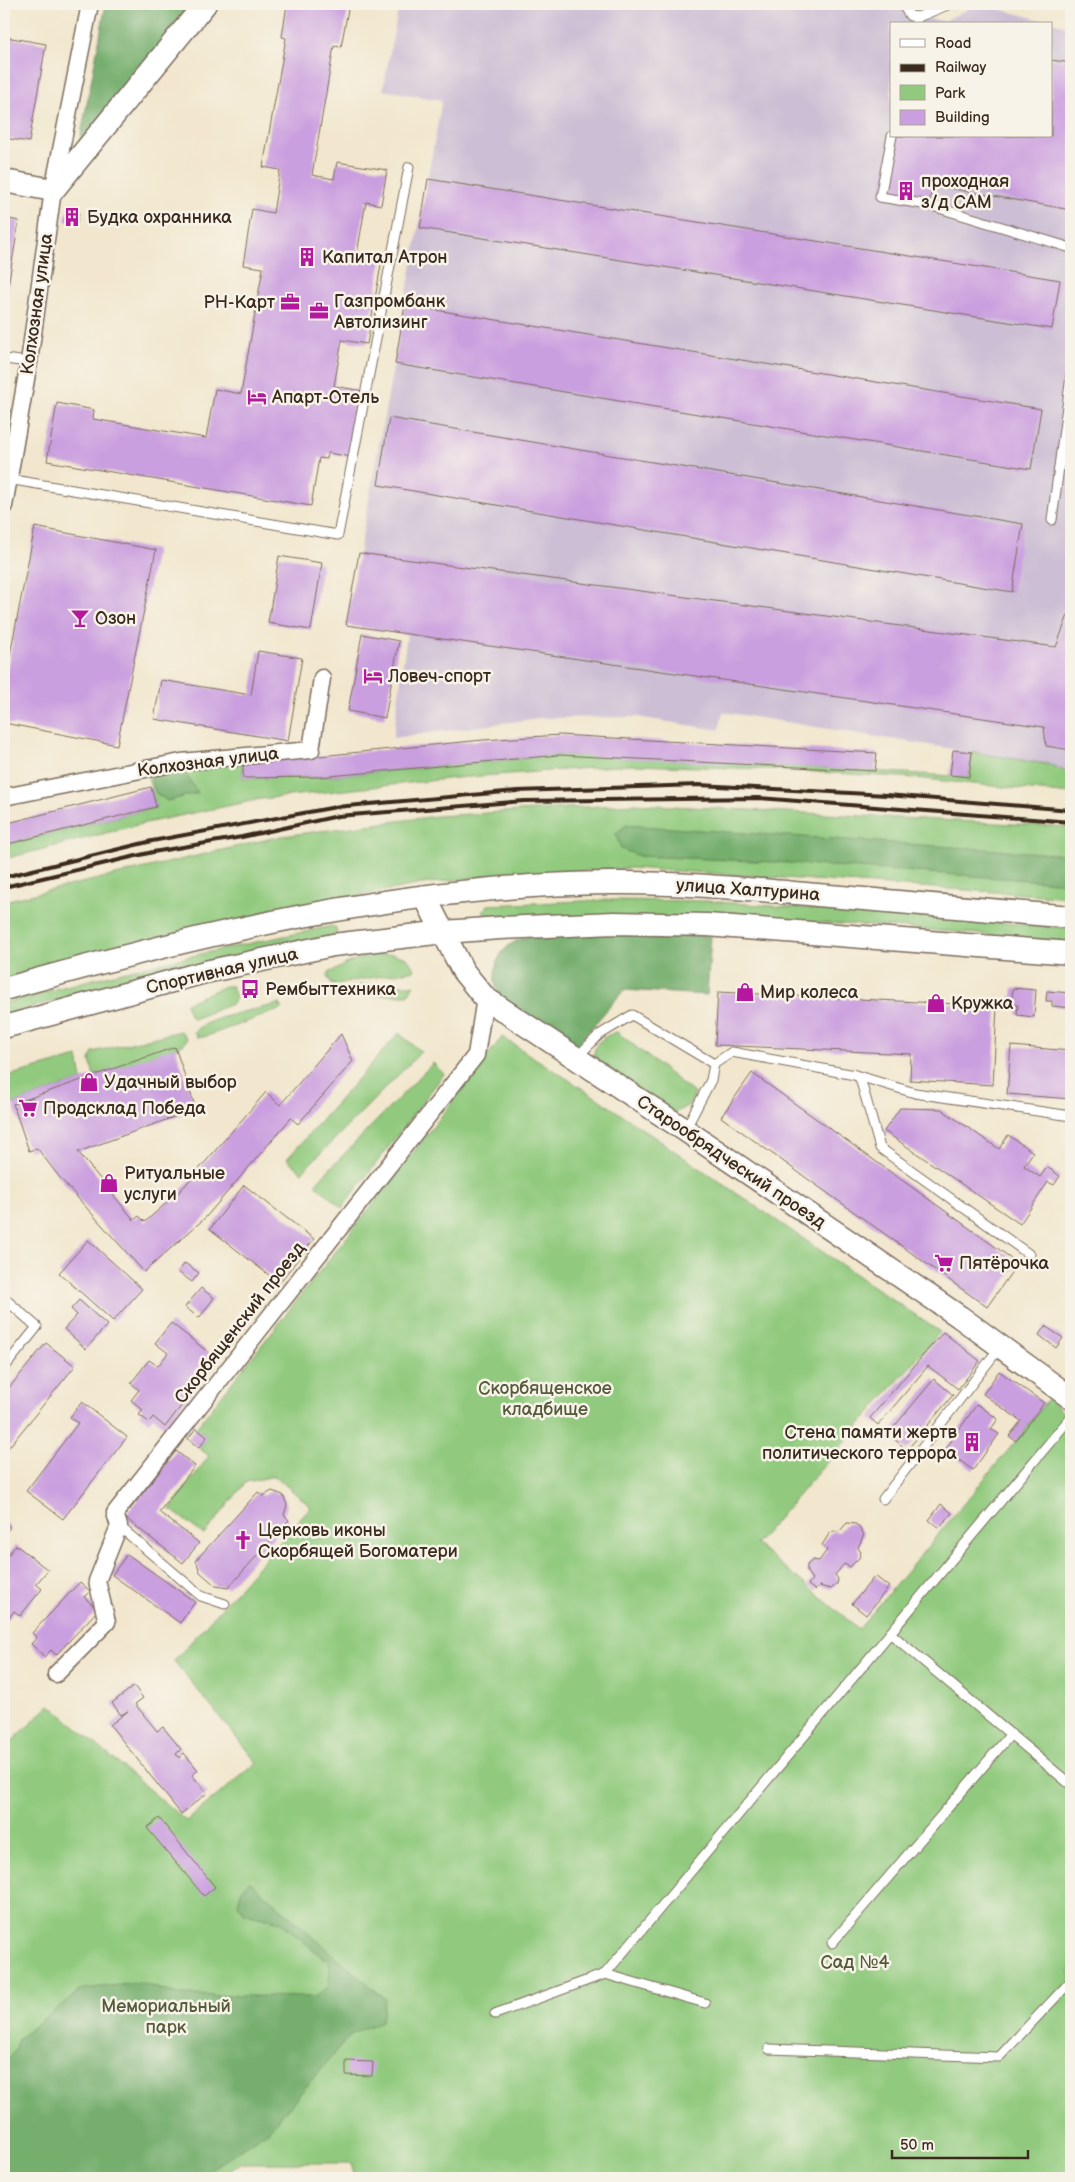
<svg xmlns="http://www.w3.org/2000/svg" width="1075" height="2182" viewBox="0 0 1075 2182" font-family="'Balsamiq Sans',sans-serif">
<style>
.industrial{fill:#ccbed4;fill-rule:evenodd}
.green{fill:#91ca7e;stroke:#667a4e;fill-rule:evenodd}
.forest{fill:#74ae6d;stroke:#586c46}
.building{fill:#ca9fdf}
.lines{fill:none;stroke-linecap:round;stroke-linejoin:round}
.lane-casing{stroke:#7b6c5c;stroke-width:11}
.street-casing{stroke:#7b6c5c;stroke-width:19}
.secondary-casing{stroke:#7b6c5c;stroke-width:25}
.lane{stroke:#fff;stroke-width:9}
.street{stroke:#fff;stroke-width:16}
.secondary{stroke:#fff;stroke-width:22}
.rail{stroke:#3b2a1e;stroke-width:4}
.labels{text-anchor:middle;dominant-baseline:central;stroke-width:5;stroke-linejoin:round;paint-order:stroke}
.poi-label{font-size:18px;fill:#3b2a1e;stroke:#f7f3e8;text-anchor:start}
.street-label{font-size:18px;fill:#3b2a1e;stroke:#f7f3e8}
.park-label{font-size:18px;fill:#555a3b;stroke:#f7f3e8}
</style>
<rect width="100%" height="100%" fill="#f7f3e8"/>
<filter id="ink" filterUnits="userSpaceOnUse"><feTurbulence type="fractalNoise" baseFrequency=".02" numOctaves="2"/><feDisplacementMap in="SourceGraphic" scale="10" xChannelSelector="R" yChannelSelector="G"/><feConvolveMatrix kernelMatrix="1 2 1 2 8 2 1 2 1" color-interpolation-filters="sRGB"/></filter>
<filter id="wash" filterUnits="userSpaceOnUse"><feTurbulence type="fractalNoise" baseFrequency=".0096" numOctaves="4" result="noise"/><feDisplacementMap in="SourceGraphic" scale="20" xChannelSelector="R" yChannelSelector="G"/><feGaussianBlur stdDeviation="1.12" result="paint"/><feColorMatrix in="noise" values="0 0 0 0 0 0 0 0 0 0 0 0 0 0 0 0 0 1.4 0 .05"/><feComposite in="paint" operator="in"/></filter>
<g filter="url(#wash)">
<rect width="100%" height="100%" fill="#f2e7ce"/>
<path class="industrial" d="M 399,4 L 902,4 L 910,16 L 944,21 L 978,4 L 1071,27 L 1071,775 L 1052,765 L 723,712 L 719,730 L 637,717 L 541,718 L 393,738 L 407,635 L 346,625 L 442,100 L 383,90 ZM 891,24 L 1051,24 L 1051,136 L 891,136 Z"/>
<g class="green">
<path d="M 972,752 L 1052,765 L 1071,775 L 1071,794 L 915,778 L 769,769 L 629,765 L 456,778 L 261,799 L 145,823 L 4,859 L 4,845 L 156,807 L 147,774 L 243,759 L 243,778 L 319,777 L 559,755 L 626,756 L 969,777 ZM 183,770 L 188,779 L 154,777 Z"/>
<path d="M 634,804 L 1071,827 L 1071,897 L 631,868 L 479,877 L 422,884 L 342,899 L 4,981 L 4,901 L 282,836 L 437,816 Z"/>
<path d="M 608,900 L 706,901 L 1071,928 L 1071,942 L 908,928 L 705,916 L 488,919 L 483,916 L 483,910 L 488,905 Z"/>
<path d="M 332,926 L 336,929 L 337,936 L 50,1002 L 4,1016 L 4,1003 C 112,972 222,949 332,926 Z"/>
<path d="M 393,954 L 407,958 L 415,970 L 332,985 L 327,976 L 329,972 C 336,971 342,965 350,962 C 363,956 378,955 393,954 Z"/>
<path d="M 360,985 L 414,985 L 408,995 L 349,995 L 335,992 Z"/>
<path d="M 225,986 L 232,986 L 236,998 L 232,1004 L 193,1019 L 188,1013 L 186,1003 Z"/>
<path d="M 279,1004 L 282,1009 L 204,1037 L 197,1037 L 194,1032 C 206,1017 259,1009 279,1004 Z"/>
<path d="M 181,1031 L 187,1039 L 183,1045 L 94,1076 L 90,1060 L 93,1052 Z"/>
<path d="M 617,1032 L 695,1094 L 689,1105 L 674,1113 L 594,1060 C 592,1044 603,1036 617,1032 Z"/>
<path d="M 399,1033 L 421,1052 L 302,1172 L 287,1159 Z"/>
<path d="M 502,1037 L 597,1098 L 940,1332 L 756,1544 L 859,1629 L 1016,1441 L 1048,1399 L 1071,1420 L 1071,2178 L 353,2178 L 352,2163 L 240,2163 L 220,2178 L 4,2178 L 4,1749 L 50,1705 L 186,1821 L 257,1763 L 174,1661 L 311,1507 L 275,1476 L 246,1482 L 204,1535 L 170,1509 L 209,1456 L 199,1448 L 207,1437 L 196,1428 L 400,1170 Z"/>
<path d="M 78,1057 L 82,1080 L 4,1107 L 4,1077 Z"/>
<path d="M 433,1063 L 444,1074 L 342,1208 L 315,1184 Z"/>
</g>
<g class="forest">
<path d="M 106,4 L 200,4 L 78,151 Z"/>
<path d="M 183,770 L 198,793 L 167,801 L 156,793 L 151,780 L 153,777 Z"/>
<path d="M 626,825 L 1071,855 L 1071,883 L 775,862 L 639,856 L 621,849 L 616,834 Z"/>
<path d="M 607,934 L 711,936 L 707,995 L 624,990 L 575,1047 C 554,1034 513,1013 499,994 C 494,987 494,976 496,968 C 503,923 573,934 607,934 Z"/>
<path d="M 249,1881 L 385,1999 L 382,2021 L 352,2033 L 269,2130 L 197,2178 L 4,2178 L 4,2064 L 16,2050 L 18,2039 L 82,1989 L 140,1983 L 181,1995 L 315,1997 L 329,1986 L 330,1964 L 281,1922 L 245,1914 L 238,1905 L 241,1891 Z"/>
</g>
<g id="blocks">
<g class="building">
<path d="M 287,4 L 349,4 L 341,47 L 334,46 L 312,175 L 334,179 L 337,162 L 387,170 L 381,205 L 366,202 L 357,254 L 382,259 L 367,344 L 342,340 L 334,386 L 363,391 L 351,457 L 328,453 L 327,459 L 319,458 L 311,506 L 47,461 L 57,403 L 94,410 L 93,419 L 206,438 L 215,389 L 241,394 L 263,268 L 243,265 L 252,209 L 273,213 L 280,170 L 263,167 L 286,38 L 282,37 Z"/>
<path d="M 6,37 L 46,44 L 29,142 L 4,138 L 4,76 L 7,58 L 4,58 L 4,52 Z"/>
<path d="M 1051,60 L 1071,63 L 1071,210 L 932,185 L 929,205 L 880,197 L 892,136 L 1051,136 Z"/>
<path d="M 428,179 L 1060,280 L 1052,329 L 420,228 Z"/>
<path d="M 67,211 L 79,213 L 77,223 L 65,221 Z"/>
<path d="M 4,218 L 19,221 L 5,304 L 4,304 Z"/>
<path d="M 405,305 L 1041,409 L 1031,469 L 395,364 Z"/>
<path d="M 389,418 L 1023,524 L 1012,592 L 378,485 Z"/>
<path d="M 35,527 L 156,550 L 117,745 L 4,723 L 4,685 Z"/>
<path d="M 359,553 L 1056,647 L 1068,615 L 1071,616 L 1071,750 L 1046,746 L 1044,727 L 346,625 Z"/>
<path d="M 279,556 L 322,563 L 311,630 L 268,623 Z"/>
<path d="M 362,634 L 399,641 L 385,718 L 348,711 Z"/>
<path d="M 258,651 L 302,658 L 288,741 L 154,719 L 161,680 L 251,695 Z"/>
<path d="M 560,735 L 877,753 L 875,771 L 559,755 L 319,777 L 243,778 L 243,759 L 299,758 L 483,740 Z"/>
<path d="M 953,750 L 972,752 L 969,777 L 950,775 Z"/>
<path d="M 151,787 L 156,807 L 4,845 L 4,824 Z"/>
<path d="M 1013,988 L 1036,990 L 1034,1017 L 1017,1015 L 1018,1005 L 1011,1005 Z"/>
<path d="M 1047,991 L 1071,993 L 1071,1008 L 1052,1006 L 1052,1001 L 1046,1001 Z"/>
<path d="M 718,992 L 997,1006 L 993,1085 L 910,1080 L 911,1054 L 715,1045 Z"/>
<path d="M 341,1034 L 353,1061 L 298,1124 L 291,1118 L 205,1218 L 144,1272 L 60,1178 L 37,1148 L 29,1151 L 13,1104 L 175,1047 L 196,1109 L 78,1152 L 134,1220 L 139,1216 L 145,1222 L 181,1190 L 266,1092 L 280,1105 Z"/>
<path d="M 1011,1046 L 1071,1051 L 1071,1099 L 1007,1094 Z"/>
<path d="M 752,1073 L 1018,1263 L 987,1307 L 721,1117 Z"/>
<path d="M 900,1108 L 941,1109 L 999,1149 L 1008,1135 L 1033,1152 L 1024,1166 L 1040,1177 L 1047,1167 L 1060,1176 L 1054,1185 L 1048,1182 L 1020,1224 L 884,1131 Z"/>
<path d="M 244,1185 L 314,1239 L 279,1283 L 210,1229 Z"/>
<path d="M 88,1240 L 142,1289 L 113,1321 L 59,1273 Z"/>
<path d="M 185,1263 L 199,1273 L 192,1282 L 178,1272 Z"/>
<path d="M 201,1288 L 214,1298 L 199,1318 L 185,1307 Z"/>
<path d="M 79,1300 L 107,1325 L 86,1349 L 64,1329 L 77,1315 L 71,1309 Z"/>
<path d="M 171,1323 L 217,1359 L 165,1427 L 153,1417 L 149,1422 L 139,1415 L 143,1410 L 131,1400 L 139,1390 L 131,1383 L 149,1360 L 158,1366 L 168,1353 L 155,1343 Z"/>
<path d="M 1045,1326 L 1063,1338 L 1056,1348 L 1039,1335 Z"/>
<path d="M 943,1332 L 980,1361 L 958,1389 L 928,1366 L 878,1425 L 870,1418 Z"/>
<path d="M 46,1343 L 75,1366 L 4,1453 L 4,1394 Z"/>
<path d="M 999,1371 L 1044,1403 L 1016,1441 L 1009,1436 L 1021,1421 L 983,1394 Z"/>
<path d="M 934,1379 L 953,1395 L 907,1450 L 888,1434 Z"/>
<path d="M 82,1402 L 127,1437 L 63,1519 L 26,1491 L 78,1423 L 70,1417 Z"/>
<path d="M 977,1404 L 998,1419 L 991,1429 L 999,1434 L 973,1470 L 945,1450 Z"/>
<path d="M 196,1428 L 207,1437 L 199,1448 L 188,1439 Z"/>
<path d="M 176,1451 L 195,1466 L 159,1512 L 199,1543 L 183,1563 L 124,1517 Z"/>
<path d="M 272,1491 L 283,1495 L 287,1505 L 284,1515 L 289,1520 L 228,1588 L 216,1586 L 200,1572 L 196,1560 L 258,1492 L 263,1496 Z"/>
<path d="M 941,1504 L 952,1513 L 939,1528 L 929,1520 Z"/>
<path d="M 4,1521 L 10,1527 L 4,1535 Z"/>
<path d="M 847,1523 L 856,1524 L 864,1534 L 858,1548 L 861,1552 L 859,1558 L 850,1567 L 844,1564 L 835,1575 L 838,1579 L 837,1584 L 831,1589 L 819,1586 L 815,1590 L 808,1585 L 812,1579 L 807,1572 L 807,1565 L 813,1560 L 819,1561 L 827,1550 L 822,1545 L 829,1534 L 834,1531 L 839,1532 Z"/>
<path d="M 16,1545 L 48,1570 L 36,1584 L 42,1589 L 20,1616 L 14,1611 L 4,1625 L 4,1560 Z"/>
<path d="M 127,1554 L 195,1602 L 180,1623 L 112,1575 Z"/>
<path d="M 875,1576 L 889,1587 L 866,1615 L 852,1604 Z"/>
<path d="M 80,1582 L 90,1591 L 84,1597 L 98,1610 L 56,1655 L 51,1650 L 45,1657 L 31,1644 L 37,1637 L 32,1633 Z"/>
<path d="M 134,1686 L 143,1698 L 135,1704 L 157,1731 L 163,1727 L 181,1749 L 176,1754 L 179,1758 L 184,1753 L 198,1770 L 192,1775 L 207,1793 L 181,1814 L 110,1725 L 128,1711 L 121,1715 L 112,1703 Z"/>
<path d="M 4,1729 L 9,1734 L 4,1739 Z"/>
<path d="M 159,1818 L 215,1887 L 204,1896 L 147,1828 Z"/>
<path d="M 346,2061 L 373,2062 L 372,2076 L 346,2075 Z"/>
</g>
</g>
</g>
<g filter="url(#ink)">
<use href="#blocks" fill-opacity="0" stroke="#7b6c5c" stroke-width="1"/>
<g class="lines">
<g class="lane-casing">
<g id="lane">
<path d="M 902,4 L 910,16 L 918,17 L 915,24"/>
<path d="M 918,17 L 950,4"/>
<path d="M 892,136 L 880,197 L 929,205 L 1071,248"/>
<path d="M 4,359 L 29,362"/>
<path d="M 8,479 L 338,535 L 409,167"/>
<path d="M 1052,520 L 1071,376"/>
<path d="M 577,1057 L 599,1035 L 632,1015 L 714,1064 L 732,1052 L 855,1075 L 915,1093 L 1071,1116"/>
<path d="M 855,1075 L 860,1078 L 880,1148 L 1030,1255"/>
<path d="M 685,1130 L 711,1080 L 714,1064"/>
<path d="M 4,1298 L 37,1327 L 4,1368"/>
<path d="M 883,1499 L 1000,1347"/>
<path d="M 119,1526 L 201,1596 L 225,1604"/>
<path d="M 890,1633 L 1071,1785"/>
<path d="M 832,1943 L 1011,1734"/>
<path d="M 605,1974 L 705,2003"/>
<path d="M 495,2014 L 605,1974 L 1071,1417"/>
<path d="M 769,2049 L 999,2057 L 1071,1981"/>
</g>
</g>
<g class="street-casing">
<g id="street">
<path d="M 4,506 L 29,362 L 53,190 L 90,4"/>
<path d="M 4,797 L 181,762 L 311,750 L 322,678"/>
<path d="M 56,1674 L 107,1622 L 97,1581 L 119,1526 L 115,1513 L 476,1055 L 485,998"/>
</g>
</g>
<g class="secondary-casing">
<g id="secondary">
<path d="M 4,181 L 53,190 L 205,4"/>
<path d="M 425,897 L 463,971 L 485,998 L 685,1130 L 960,1317 L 1071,1398"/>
<path d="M 4,989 C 201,933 405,885 611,883 C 680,882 749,889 817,895 C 902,902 987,910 1071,917"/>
<path d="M 4,1027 L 205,972 L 333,945 L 444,932 L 500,928 L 614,923 L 707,925 L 1071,953"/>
</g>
</g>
<use href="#lane" class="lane"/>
<use href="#street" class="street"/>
<use href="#secondary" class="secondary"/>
<g class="rail">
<path d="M 4,877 L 152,841 L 336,807 L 517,791 L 699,785 L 887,795 L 1071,810"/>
<path d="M 4,887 L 153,852 L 242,837 L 338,816 L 524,801 L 759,798 L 1071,822"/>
</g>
</g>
</g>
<defs>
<g id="building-bare" transform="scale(1.5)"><path d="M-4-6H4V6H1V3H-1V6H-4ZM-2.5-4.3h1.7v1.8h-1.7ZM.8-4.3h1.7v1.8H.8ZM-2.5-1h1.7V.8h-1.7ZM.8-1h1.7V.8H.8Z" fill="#b5179e" stroke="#f7f3e8" stroke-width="2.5" paint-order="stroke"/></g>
<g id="office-bare" transform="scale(1.5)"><path d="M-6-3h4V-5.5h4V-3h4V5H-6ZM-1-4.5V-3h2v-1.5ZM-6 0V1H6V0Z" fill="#b5179e" stroke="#f7f3e8" stroke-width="2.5" paint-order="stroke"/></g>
<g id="hotel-bare" transform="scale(1.5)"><path d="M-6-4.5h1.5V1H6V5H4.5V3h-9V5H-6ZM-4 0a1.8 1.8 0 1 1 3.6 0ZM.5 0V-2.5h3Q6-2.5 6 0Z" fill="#b5179e" stroke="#f7f3e8" stroke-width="2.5" paint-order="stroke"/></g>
<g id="bar-bare" transform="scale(1.5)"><path d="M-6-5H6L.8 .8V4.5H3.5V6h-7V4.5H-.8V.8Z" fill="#b5179e" stroke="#f7f3e8" stroke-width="2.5" paint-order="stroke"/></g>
<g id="bus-bare" transform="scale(1.5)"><path d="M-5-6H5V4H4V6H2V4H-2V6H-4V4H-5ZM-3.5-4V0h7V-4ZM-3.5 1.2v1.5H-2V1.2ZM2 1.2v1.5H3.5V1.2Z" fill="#b5179e" stroke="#f7f3e8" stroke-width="2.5" paint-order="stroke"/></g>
<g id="shop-bare" transform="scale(1.5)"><path d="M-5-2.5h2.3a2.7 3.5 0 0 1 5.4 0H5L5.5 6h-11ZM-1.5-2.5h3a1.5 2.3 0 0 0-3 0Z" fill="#b5179e" stroke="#f7f3e8" stroke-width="2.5" paint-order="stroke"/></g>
<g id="supermarket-bare" transform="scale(1.5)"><path d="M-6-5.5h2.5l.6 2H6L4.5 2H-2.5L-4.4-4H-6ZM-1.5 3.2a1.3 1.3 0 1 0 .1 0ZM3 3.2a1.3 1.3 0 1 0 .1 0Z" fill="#b5179e" stroke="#f7f3e8" stroke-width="2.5" paint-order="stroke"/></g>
<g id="church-bare" transform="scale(1.5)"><path d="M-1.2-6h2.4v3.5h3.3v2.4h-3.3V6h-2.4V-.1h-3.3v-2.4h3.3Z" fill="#b5179e" stroke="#f7f3e8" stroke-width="2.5" paint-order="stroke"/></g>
</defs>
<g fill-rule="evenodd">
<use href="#building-bare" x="906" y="191"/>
<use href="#building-bare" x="72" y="217"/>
<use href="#building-bare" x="307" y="257"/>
<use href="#office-bare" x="290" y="302"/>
<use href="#office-bare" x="319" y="311"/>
<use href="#hotel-bare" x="257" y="397"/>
<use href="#bar-bare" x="80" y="618"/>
<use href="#hotel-bare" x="373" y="676"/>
<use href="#bus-bare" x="250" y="989"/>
<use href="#shop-bare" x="745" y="992"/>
<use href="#shop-bare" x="936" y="1003"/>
<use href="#shop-bare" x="89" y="1082"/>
<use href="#supermarket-bare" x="28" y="1108"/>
<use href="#shop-bare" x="109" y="1183"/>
<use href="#supermarket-bare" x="944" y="1263"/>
<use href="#building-bare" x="972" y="1442"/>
<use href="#church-bare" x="243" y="1540"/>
</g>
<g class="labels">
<g class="poi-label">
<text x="921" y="181">проходная<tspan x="921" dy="21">з/д САМ</tspan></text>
<text x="87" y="217">Будка охранника</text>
<text x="322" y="257">Капитал Атрон</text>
<text x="334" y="301">Газпромбанк<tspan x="334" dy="21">Автолизинг</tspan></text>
<text x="275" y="302" text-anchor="end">РН-Карт</text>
<text x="272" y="397">Апарт-Отель</text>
<text x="95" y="618">Озон</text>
<text x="388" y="676">Ловеч-спорт</text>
<text x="265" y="989">Рембыттехника</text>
<text x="760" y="992">Мир колеса</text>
<text x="951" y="1003">Кружка</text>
<text x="104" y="1082">Удачный выбор</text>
<text x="43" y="1108">Продсклад Победа</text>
<text x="124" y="1173">Ритуальные<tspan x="124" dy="21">услуги</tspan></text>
<text x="959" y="1263">Пятёрочка</text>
<text x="957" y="1432" text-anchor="end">Стена памяти жертв<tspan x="957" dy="21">политического террора</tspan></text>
<text x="258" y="1530">Церковь иконы<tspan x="258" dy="21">Скорбящей Богоматери</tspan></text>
</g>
<g class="street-label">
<text transform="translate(37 304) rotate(-82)">Колхозная улица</text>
<text transform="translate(208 762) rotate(-7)">Колхозная улица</text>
<text transform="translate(748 890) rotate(4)">улица Халтурина</text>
<text transform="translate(222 971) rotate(-13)">Спортивная улица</text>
<text transform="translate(731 1162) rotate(34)">Старообрядческий проезд</text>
<text transform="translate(240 1323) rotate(-52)">Скорбященский проезд</text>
</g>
<g class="park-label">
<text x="545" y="1388">Скорбященское<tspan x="545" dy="21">кладбище</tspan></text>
<text x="855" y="1962">Сад №4</text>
<text x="166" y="2006">Мемориальный<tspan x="166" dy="21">парк</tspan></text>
</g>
</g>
<rect width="1075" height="2182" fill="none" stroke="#f7f3e8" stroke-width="20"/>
<rect x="890" y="22" width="162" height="115" fill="#f7f3e8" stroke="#aca397"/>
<rect x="900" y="39" width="25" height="8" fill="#ffffff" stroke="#aca397"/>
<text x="935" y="48" font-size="15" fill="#3b2a1e">Road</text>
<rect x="900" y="64" width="25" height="8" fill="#3b2a1e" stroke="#aca397"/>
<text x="935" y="72" font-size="15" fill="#3b2a1e">Railway</text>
<rect x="900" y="85" width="25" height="15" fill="#91ca7e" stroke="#aca397"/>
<text x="935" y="98" font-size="15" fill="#3b2a1e">Park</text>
<rect x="900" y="110" width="25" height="15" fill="#ca9fdf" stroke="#aca397"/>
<text x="935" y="122" font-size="15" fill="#3b2a1e">Building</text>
<path d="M892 2150v8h136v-8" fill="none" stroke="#3b2a1e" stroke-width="2.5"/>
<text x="900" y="2150" font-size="15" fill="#3b2a1e" stroke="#f7f3e8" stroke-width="4" paint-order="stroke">50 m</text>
</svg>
